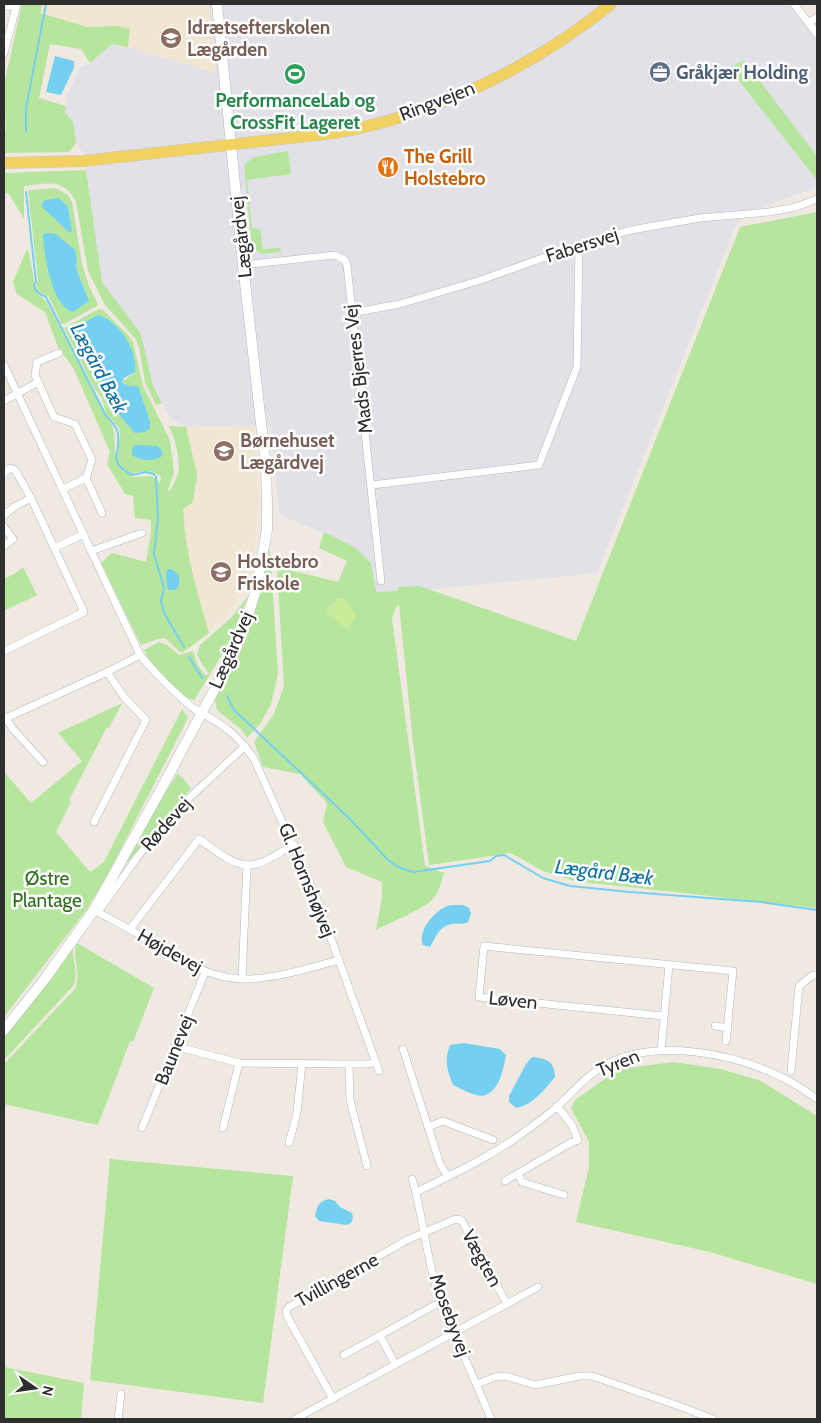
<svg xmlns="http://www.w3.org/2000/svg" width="821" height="1423" viewBox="0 0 821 1423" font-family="Cabin,sans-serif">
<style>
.industrial{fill:#e3e1e8}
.education{fill:#f0e6d1}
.green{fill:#b6e59e;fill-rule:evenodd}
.pitch{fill:#c9ec9a}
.water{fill:#75cff0}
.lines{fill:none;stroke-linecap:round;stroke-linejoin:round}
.stream{stroke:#75cff0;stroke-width:2}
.street-casing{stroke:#b4b7c1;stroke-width:8}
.secondary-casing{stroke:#b4b7c1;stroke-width:11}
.primary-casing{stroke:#c9c9c9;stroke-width:12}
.street{stroke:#fff;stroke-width:7}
.secondary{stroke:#fff;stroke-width:10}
.primary{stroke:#f2d163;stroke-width:11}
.labels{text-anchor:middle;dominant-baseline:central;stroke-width:5;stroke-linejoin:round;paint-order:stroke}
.education-label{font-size:19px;font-weight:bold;fill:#785e54;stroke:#fff;text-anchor:start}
.service-label{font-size:19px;font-weight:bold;fill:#4e5e75;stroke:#fff;text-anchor:start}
.leisure-label{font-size:19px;font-weight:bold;fill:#27864d;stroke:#fff}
.street-label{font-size:19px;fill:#2e2e2e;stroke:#fff}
.food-label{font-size:19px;font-weight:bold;fill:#c56008;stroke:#fff;text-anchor:start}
.park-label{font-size:19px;fill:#2c6e1b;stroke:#fff}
.water-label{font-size:20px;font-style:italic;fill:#0d6fa3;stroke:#fff}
</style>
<rect width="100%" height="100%" fill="#efe9e1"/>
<path class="industrial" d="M 209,4 L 789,4 L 817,40 L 817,187 L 773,203 L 738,220 L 597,573 L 422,590 L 375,592 L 371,563 L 356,548 L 279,514 L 271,426 L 186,427 L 171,419 L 153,386 L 141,334 L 102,282 L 84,154 L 76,143 L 73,121 L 65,113 L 67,96 L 80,67 L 90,63 L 112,44 L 128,47 L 216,73 Z"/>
<g class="education">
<path d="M 42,4 L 209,4 L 216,73 L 128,47 L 130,29 L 118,26 L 87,27 L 40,13 Z"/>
<path d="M 255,426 L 259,496 L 254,561 L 248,583 L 230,612 L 209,633 L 189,562 L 184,536 L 183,509 L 193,502 L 197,474 L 186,427 Z"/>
</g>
<g class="green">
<path d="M 22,4 L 42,4 L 40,13 L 87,27 L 118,26 L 130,29 L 128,47 L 112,44 L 90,63 L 81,49 L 50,44 L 39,98 L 66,106 L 65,113 L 73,121 L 76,143 L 69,152 L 4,153 L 4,130 L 6,130 L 4,85 Z"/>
<path d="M 744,60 L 817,156 L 817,180 L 729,68 Z"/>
<path d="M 288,151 L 291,174 L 247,180 L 252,228 L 260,229 L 263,249 L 280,248 L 281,252 L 262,254 L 252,248 L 244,165 L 254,157 Z"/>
<path d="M 86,170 L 102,282 L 141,334 L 153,386 L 162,403 L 156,405 L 145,382 L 139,347 L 135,338 L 105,305 L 88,271 L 76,202 C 63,177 48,184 24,186 L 24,219 L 9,194 L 4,192 L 4,173 Z"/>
<path d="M 55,188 L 68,195 L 72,202 L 82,264 L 89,286 L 98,304 L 97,306 L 64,324 L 62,324 L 49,297 L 38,291 L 36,285 L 38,280 L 28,190 ZM 56,234 L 77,261 L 76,268 L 89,300 Z"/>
<path d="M 817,212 L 817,908 L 574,881 L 543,871 L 511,853 L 429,865 L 413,742 L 399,604 L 396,608 L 392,618 L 425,866 L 444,873 C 441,882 439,892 433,899 C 424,909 389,923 376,930 L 382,898 L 382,882 L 346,867 L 323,822 L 327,803 L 300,774 L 263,767 L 254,742 L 274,714 L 284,686 L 277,567 L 338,582 L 347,561 L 319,548 L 324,532 L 356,548 L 371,563 L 376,592 L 398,591 L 398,587 L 420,586 L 576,641 L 740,227 ZM 337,598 L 344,599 L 356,617 L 348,628 L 328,608 L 335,604 Z"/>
<path d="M 27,249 L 29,253 L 36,292 L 46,301 L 113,427 C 116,438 113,451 117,459 L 120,435 L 119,428 L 106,413 L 102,398 L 94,388 L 64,328 L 99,309 L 103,310 L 128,335 L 133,342 L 143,386 L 170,440 L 174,472 L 168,490 L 169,492 C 172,487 176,480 178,474 C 181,459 175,439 169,426 L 186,427 L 197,474 L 193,502 L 183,509 C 185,552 197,592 209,633 L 183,652 L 179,651 L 165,638 L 158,639 L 141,645 L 101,563 L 112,553 L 146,562 L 151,533 L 151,520 L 135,518 L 133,496 L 125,494 L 107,464 L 110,452 L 74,369 L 58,347 L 45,312 L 17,294 L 13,282 ZM 104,316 L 135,372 L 122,382 L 123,384 L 130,386 L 121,417 ZM 121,466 L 131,474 C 143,471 151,469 161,477 L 160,483 L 152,476 L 133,477 L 123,469 Z"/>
<path d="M 267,550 L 270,551 L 278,674 L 271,704 L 260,724 L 247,738 L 242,730 L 217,710 L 215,700 L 235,663 L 247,631 Z"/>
<path d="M 23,567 L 37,595 L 4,611 L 4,579 L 14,574 Z"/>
<path d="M 248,596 L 231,640 L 195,699 L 193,700 C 175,693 152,667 144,650 L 159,642 L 167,645 L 179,655 L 193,651 L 197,664 L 205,675 L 208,675 L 209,673 L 202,664 L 197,654 L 200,645 L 231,618 Z"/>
<path d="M 122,703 L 109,728 L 107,727 L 69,800 L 71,802 L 56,832 L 90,872 L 104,862 L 182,709 L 188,718 L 110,870 L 87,909 L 4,1017 L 4,772 L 31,803 L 82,761 L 58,733 Z"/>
<path d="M 178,773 L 191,788 L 125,865 L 158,804 Z"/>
<path d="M 77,943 L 154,988 L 133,1042 L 130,1041 L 98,1125 L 4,1104 L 4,1064 L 75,989 C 82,972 71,957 77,943 Z"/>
<path d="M 72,947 L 76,975 L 74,985 L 4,1060 L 4,1036 L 53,975 Z"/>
<path d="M 674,1062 L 720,1069 L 759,1080 L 817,1116 L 817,1284 L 710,1252 L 576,1222 L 589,1167 L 589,1142 L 571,1108 L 575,1100 L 619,1069 Z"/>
<path d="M 110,1159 L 293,1176 L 263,1403 L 90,1380 Z"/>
<path d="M 4,1367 L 84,1383 L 81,1419 L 4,1419 Z"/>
</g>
<path class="pitch" d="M 338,598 L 346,600 L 356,614 L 356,617 L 348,628 L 344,627 L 326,612 L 328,608 L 335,604 L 336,600 Z"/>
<g class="water">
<path d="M 55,56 L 74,61 L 74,68 L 61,95 L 46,92 Z"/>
<path d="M 59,198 L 68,207 L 72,231 L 70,233 L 42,207 L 42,204 L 45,200 Z"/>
<path d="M 47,233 L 56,234 L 75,250 L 77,261 L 76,268 L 89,301 L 73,312 C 51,306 44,254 43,234 Z"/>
<path d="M 98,315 C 117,319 139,351 135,372 L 124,378 L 122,383 L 130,386 L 138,386 L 150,421 L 150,428 L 145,432 L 135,433 L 121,417 L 74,328 Z"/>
<path d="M 135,445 L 158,446 L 162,450 L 162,456 C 154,462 141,461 132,455 L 132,449 Z"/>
<path d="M 168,569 L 171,569 L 179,575 L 179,585 L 176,590 L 170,590 L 167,588 L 166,571 Z"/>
<path d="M 463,905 L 469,908 L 471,913 L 468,922 C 462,925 458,923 452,924 C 439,926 436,937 430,947 L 423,945 C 417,930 436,909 450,905 C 454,905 459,905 463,905 Z"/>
<path d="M 464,1043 L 500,1049 L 506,1055 C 504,1069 497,1101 476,1095 C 468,1093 460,1088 453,1085 C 447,1070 444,1060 450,1045 Z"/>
<path d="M 532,1057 C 547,1059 554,1060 555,1077 C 544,1090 533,1105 516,1108 L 509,1102 L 509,1096 L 526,1064 Z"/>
<path d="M 329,1199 L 335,1201 L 340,1207 L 352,1213 L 353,1218 L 351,1223 L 347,1225 L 319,1221 L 315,1216 C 317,1206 319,1201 329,1199 Z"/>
</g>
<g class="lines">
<g class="stream">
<path d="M 26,131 L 26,108 L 46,4"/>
<path d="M 26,192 L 36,282 L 34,285 C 35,292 40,294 46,297 L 105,414 C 109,419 115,425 117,430 C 124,453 103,459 132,475 L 146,472 L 154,474 L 156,477 L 158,518 L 154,554 L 164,588 L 161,601 L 164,613 L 184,647"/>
<path d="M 189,657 L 202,678"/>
<path d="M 227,696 L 234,710 L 350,819 L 388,860 L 400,868 L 413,872 L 490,861 L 496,856 L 504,855 L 543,878 L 570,886 L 630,892 L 761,902 L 817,910"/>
</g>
<g class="street-casing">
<g id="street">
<path d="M 794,4 L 817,34"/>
<path d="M 4,6 L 16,7"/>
<path d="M 809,23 L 817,17"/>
<path d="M 4,53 L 17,4"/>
<path d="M 243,265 L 335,255 L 345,260 L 347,265 L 381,581"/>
<path d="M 351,313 L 400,304 L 481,280 L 579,245 L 631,230 L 700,218 L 769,212 L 796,207 L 817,199"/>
<path d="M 59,353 L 37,362 L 35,375 L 54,417 L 75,424 L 92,460 L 86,478 L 102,513"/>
<path d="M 4,365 L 140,655 C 156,674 172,691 192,707 C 204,715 217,721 228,730 C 239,738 246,748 254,759 L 316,897 L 379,1071"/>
<path d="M 4,401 L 38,382"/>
<path d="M 4,473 L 10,468 L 15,470 L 31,498 L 84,612 L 4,651"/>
<path d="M 372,485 L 539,465 L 577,367 L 579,245"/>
<path d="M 63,489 L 86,478"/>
<path d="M 4,515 L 14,507 L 31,498"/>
<path d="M 4,527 L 13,539 L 4,546"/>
<path d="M 54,548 L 84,534"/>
<path d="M 91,551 L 142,533"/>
<path d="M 43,762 L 12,728 L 6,718 L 107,672 L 140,655"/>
<path d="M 94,822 L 146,720 L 124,697 L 107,672"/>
<path d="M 94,910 C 108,918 123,925 138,934 C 170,953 202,977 241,979 C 270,980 311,968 339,960"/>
<path d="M 98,912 L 139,855 L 187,800 L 245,746"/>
<path d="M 130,929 L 199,839 C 212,848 230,864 247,865 C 263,866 280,851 294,845"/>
<path d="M 242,979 L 247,865"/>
<path d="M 663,1016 L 479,997 L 484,946 L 733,971 L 726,1041"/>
<path d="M 715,1026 L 728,1028"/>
<path d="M 175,1046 L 239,1063 L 349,1064 L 369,1064 L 376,1062"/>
<path d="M 403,1049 L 440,1164 L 448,1177"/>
<path d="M 661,1050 L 669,965"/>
<path d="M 349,1064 L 350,1100 L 367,1166"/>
<path d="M 791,1071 L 799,986 L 813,975 L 817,975"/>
<path d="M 428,1127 L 443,1121 L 493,1140"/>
<path d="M 142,1128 L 205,972"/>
<path d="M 223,1128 L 239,1063"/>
<path d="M 289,1143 L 297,1113 L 302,1063"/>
<path d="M 518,1174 L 522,1182 L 564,1195"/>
<path d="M 412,1179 C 424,1218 426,1260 440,1299 C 455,1339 475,1379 491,1419"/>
<path d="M 505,1181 L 570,1143 L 578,1140 L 572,1125 L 557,1106"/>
<path d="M 416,1192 C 453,1174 490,1157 523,1133 C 535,1124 548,1115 559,1105 C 574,1091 587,1075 605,1065 C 655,1038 733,1053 781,1077 C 794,1083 806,1091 817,1099"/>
<path d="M 380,1336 L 395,1364"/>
<path d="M 344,1355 L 435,1305"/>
<path d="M 477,1384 L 495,1377 L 505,1376 L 535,1385 L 580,1376 L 592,1376 L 679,1406 L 713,1419"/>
<path d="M 333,1399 L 287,1316 L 286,1311 L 289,1307 L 407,1240 L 453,1220 L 458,1219 L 462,1221 L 507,1304"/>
<path d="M 118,1419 L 121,1394"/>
<path d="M 295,1419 L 538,1287"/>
</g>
</g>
<g class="secondary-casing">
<path id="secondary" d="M 4,1030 L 44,980 L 94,910 L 165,782 L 230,660 L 241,637 L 256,590 L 267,530 L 267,503 L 266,467 L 243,265 L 217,4"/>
</g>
<g class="primary-casing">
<path id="primary" d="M 4,163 L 83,161 L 334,133 C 431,117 535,66 611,4"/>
</g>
<use href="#street" class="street"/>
<use href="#secondary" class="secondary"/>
<use href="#primary" class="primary"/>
</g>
<defs>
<g id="school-disc" transform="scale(1.125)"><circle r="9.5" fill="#8d6e63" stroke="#fff"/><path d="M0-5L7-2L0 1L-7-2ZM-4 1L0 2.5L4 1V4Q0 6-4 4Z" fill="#fff"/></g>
<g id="office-disc" transform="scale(1.125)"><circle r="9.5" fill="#5c6f8a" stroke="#fff"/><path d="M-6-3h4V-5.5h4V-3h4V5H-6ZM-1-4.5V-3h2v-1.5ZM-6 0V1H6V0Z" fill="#fff"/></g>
<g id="stadium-disc" transform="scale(1.125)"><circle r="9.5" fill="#2e9e5b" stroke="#fff"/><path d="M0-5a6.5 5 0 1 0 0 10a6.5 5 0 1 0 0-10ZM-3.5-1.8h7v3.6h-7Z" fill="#fff"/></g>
<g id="restaurant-disc" transform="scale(1.125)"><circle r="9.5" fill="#e8710a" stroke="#fff"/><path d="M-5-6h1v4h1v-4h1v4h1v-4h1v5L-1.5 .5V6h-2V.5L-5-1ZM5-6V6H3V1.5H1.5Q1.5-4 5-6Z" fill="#fff"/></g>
</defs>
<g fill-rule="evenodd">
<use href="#school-disc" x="171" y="38"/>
<use href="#office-disc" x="660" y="72"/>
<use href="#stadium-disc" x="295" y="74"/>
<use href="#restaurant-disc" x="388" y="167"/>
<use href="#school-disc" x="224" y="451"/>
<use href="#school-disc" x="221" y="572"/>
</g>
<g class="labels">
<g class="education-label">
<text x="187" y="27">Idrætsefterskolen<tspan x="187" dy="22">Lægården</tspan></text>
<text x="240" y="440">Børnehuset<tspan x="240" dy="22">Lægårdvej</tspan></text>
<text x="237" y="561">Holstebro<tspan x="237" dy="22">Friskole</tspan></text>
</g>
<g class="service-label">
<text x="676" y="72">Gråkjær Holding</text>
</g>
<g class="leisure-label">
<text x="295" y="100">PerformanceLab og<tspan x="295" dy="22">CrossFit Lageret</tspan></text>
</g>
<g class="street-label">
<text transform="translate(437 101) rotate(-21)">Ringvejen</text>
<text transform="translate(241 237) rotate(-96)">Lægårdvej</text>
<text transform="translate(582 245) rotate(-18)">Fabersvej</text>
<text transform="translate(358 369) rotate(-97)">Mads Bjerres Vej</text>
<text transform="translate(231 650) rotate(-66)">Lægårdvej</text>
<text transform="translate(166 824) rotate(-48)">Rødevej</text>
<text transform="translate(307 880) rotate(68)">Gl. Hornshøjvej</text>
<text transform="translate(170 951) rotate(29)">Højdevej</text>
<text transform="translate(513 1000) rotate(6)">Løven</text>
<text transform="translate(174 1050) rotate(-68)">Baunevej</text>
<text transform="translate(618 1063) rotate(-22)">Tyren</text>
<text transform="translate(482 1258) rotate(61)">Vægten</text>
<text transform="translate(337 1280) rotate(-29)">Tvillingerne</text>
<text transform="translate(450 1315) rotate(70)">Mosebyvej</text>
</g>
<g class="food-label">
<text x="404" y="156">The Grill<tspan x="404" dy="22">Holstebro</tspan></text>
</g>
<g class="park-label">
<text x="47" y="878">Østre<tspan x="47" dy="22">Plantage</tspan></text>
</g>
<g class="water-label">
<text transform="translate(99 368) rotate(62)">Lægård Bæk</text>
<text transform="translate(604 872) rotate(7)">Lægård Bæk</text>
</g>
</g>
<rect width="821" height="1423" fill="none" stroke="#2e2e2e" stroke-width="10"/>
<g transform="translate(35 1388) rotate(103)" stroke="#ffffff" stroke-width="4" paint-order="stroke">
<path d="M0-4L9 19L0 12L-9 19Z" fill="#2e2e2e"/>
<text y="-8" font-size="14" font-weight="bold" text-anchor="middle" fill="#2e2e2e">N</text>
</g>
</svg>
